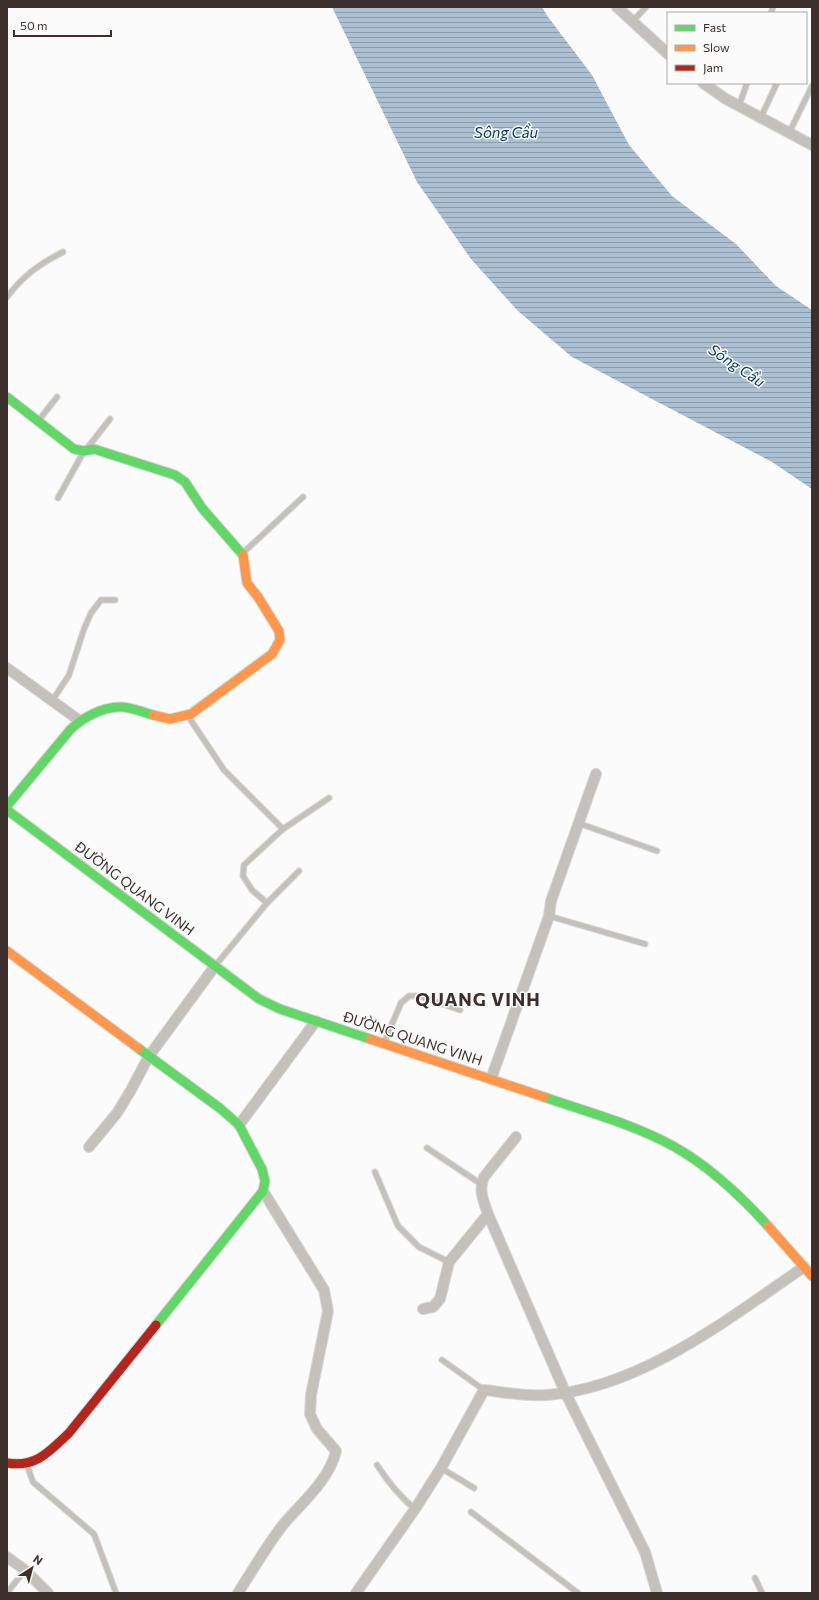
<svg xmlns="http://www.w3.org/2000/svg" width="819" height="1600" viewBox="0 0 819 1600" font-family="Commissioner,sans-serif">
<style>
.water{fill:url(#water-rules)}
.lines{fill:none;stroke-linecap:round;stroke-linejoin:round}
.lane-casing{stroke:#d9d6d6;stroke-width:7}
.street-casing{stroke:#d9d6d6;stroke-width:12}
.fast-casing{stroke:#d9d6d6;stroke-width:11}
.slow-casing{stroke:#d9d6d6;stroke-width:11}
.jam-casing{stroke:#d9d6d6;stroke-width:11}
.lane{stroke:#c4c1bc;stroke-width:5}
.street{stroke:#c4c1bc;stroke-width:10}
.fast{stroke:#63d668;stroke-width:9}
.slow{stroke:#ff974d;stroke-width:9}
.jam{stroke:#b3261e;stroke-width:9}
.labels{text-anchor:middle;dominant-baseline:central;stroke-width:3;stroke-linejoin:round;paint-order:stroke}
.street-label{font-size:14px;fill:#3d302b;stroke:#fbfbfb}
.water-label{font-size:15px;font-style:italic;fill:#03365a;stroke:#fbfbfb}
.district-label{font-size:18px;font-weight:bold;letter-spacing:1px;fill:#3d302b;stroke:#fbfbfb}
</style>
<defs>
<pattern id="water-rules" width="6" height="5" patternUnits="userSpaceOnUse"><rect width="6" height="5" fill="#acc0d3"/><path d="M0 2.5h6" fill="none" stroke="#8d9cab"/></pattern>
</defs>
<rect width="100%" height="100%" fill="#fbfbfb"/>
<path class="water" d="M 332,7 L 542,7 L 548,17 L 592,75 L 629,145 L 672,196 L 736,244 L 776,286 L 812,310 L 812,489 L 772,462 L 572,357 L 518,311 L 471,259 L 417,182 Z"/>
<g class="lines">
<g class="lane-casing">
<g id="lane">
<path d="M 771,13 L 773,7"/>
<path d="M 632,22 L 646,7"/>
<path d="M 739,106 L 747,83"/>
<path d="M 761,117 L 777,83"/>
<path d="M 789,133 L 812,86"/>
<path d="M 7,297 C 23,276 39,264 63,252"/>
<path d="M 39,420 L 57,397"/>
<path d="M 88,447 L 110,419"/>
<path d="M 58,498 L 83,453"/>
<path d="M 244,552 L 303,497"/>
<path d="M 52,701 L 69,675 L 84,629 L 91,613 L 101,600 L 115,600"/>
<path d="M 188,716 L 224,770 L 283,829"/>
<path d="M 578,823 L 657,851"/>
<path d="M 267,903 L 252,890 L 243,876 L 244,865 L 283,829 L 329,798"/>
<path d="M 549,916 L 645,944"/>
<path d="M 215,966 L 267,903 L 299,871"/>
<path d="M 384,1043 L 401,1003 L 409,996 L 419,996 L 460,1010"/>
<path d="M 427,1148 L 481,1184"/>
<path d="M 375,1172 L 398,1226 L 419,1247 L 449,1262"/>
<path d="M 442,1360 L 484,1390"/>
<path d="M 27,1465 L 33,1482 L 94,1534 L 116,1593"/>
<path d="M 377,1465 C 388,1482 399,1496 415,1509"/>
<path d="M 441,1468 L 474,1488"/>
<path d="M 471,1512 L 578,1593"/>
<path d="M 755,1578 L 762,1593"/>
<path d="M 7,1593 L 25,1570"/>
</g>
</g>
<g class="street-casing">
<g id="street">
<path d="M 617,7 L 668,54"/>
<path d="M 703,83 L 726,99 L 812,145"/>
<path d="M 7,668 L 80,721"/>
<path d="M 491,1079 L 549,916 L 551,901 L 596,774"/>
<path d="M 239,1125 L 316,1021"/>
<path d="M 89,1147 L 117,1113 L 131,1090 L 149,1056 L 215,966"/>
<path d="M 488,1214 L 565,1392 L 645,1552 L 657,1593"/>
<path d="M 423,1309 L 433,1307 L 440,1299 L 449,1262 L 488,1214 C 484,1202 478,1190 484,1177 L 516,1137"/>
<path d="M 7,1557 L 25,1570 L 48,1593"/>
<path d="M 238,1593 C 252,1571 266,1547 282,1526 C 301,1503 329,1481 336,1451 L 317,1429 L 310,1414 L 311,1395 L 328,1311 L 324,1290 L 263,1191"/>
<path d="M 356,1593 L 415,1509 L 441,1468 L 484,1390 C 504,1392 526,1397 547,1395 C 641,1388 729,1318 804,1267"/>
</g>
</g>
<g class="fast-casing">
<g id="fast">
<path d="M 7,397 L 74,449 L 84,451 L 94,449 L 175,475 L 185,482 L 202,508 L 243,555"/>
<path d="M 7,806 L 70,730 C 82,718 102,707 120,707 C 131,707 142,712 153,715"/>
<path d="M 7,810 L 259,999 L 280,1009 L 370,1039"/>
<path d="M 138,1048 L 221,1109 L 239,1125 L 262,1169 L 265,1181 L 263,1191 L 156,1325"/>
<path d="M 544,1097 C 587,1112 633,1124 673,1146 C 709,1166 740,1195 768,1226"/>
</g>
</g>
<g class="slow-casing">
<g id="slow">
<path d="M 153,715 L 170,719 L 191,714 L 272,654 L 280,640 L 279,631 L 258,597 L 247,583 L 243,555"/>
<path d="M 7,951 L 138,1048"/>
<path d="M 370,1039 L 544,1097"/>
<path d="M 768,1226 L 812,1276"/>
</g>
</g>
<g class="jam-casing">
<path id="jam" d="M 7,1463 C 36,1468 50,1451 69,1433 L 156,1325"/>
</g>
<use href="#lane" class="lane"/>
<use href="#street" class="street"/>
<use href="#fast" class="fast"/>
<use href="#slow" class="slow"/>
<use href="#jam" class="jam"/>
</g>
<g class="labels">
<g class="street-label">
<text transform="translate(135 888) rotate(37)">ĐƯỜNG QUANG VINH</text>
<text transform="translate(413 1038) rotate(18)">ĐƯỜNG QUANG VINH</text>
</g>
<g class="water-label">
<text x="506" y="132">Sông Cầu</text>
<text transform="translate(737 365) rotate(34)">Sông Cầu</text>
</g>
<g class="district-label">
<text x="478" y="999">QUANG VINH</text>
</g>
</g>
<rect width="819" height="1600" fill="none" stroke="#3d302b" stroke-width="16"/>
<rect x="667" y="12" width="140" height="72" fill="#fbfbfb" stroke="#afaaa8"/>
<rect x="675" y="25" width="20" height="6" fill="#63d668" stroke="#afaaa8"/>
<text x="703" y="32" font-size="12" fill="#3d302b">Fast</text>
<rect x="675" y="45" width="20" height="6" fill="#ff974d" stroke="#afaaa8"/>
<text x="703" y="52" font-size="12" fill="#3d302b">Slow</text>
<rect x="675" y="65" width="20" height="6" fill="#b3261e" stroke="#afaaa8"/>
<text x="703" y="72" font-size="12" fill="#3d302b">Jam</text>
<g transform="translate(32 1568) rotate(36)" stroke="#fbfbfb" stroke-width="3" paint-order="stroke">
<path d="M0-3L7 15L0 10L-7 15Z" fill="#3d302b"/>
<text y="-6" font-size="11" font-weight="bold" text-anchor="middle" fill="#3d302b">N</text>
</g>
<path d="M14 30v6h97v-6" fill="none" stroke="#3d302b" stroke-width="2"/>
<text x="20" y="30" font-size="12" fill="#3d302b" stroke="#fbfbfb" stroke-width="3" paint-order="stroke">50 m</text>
</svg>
